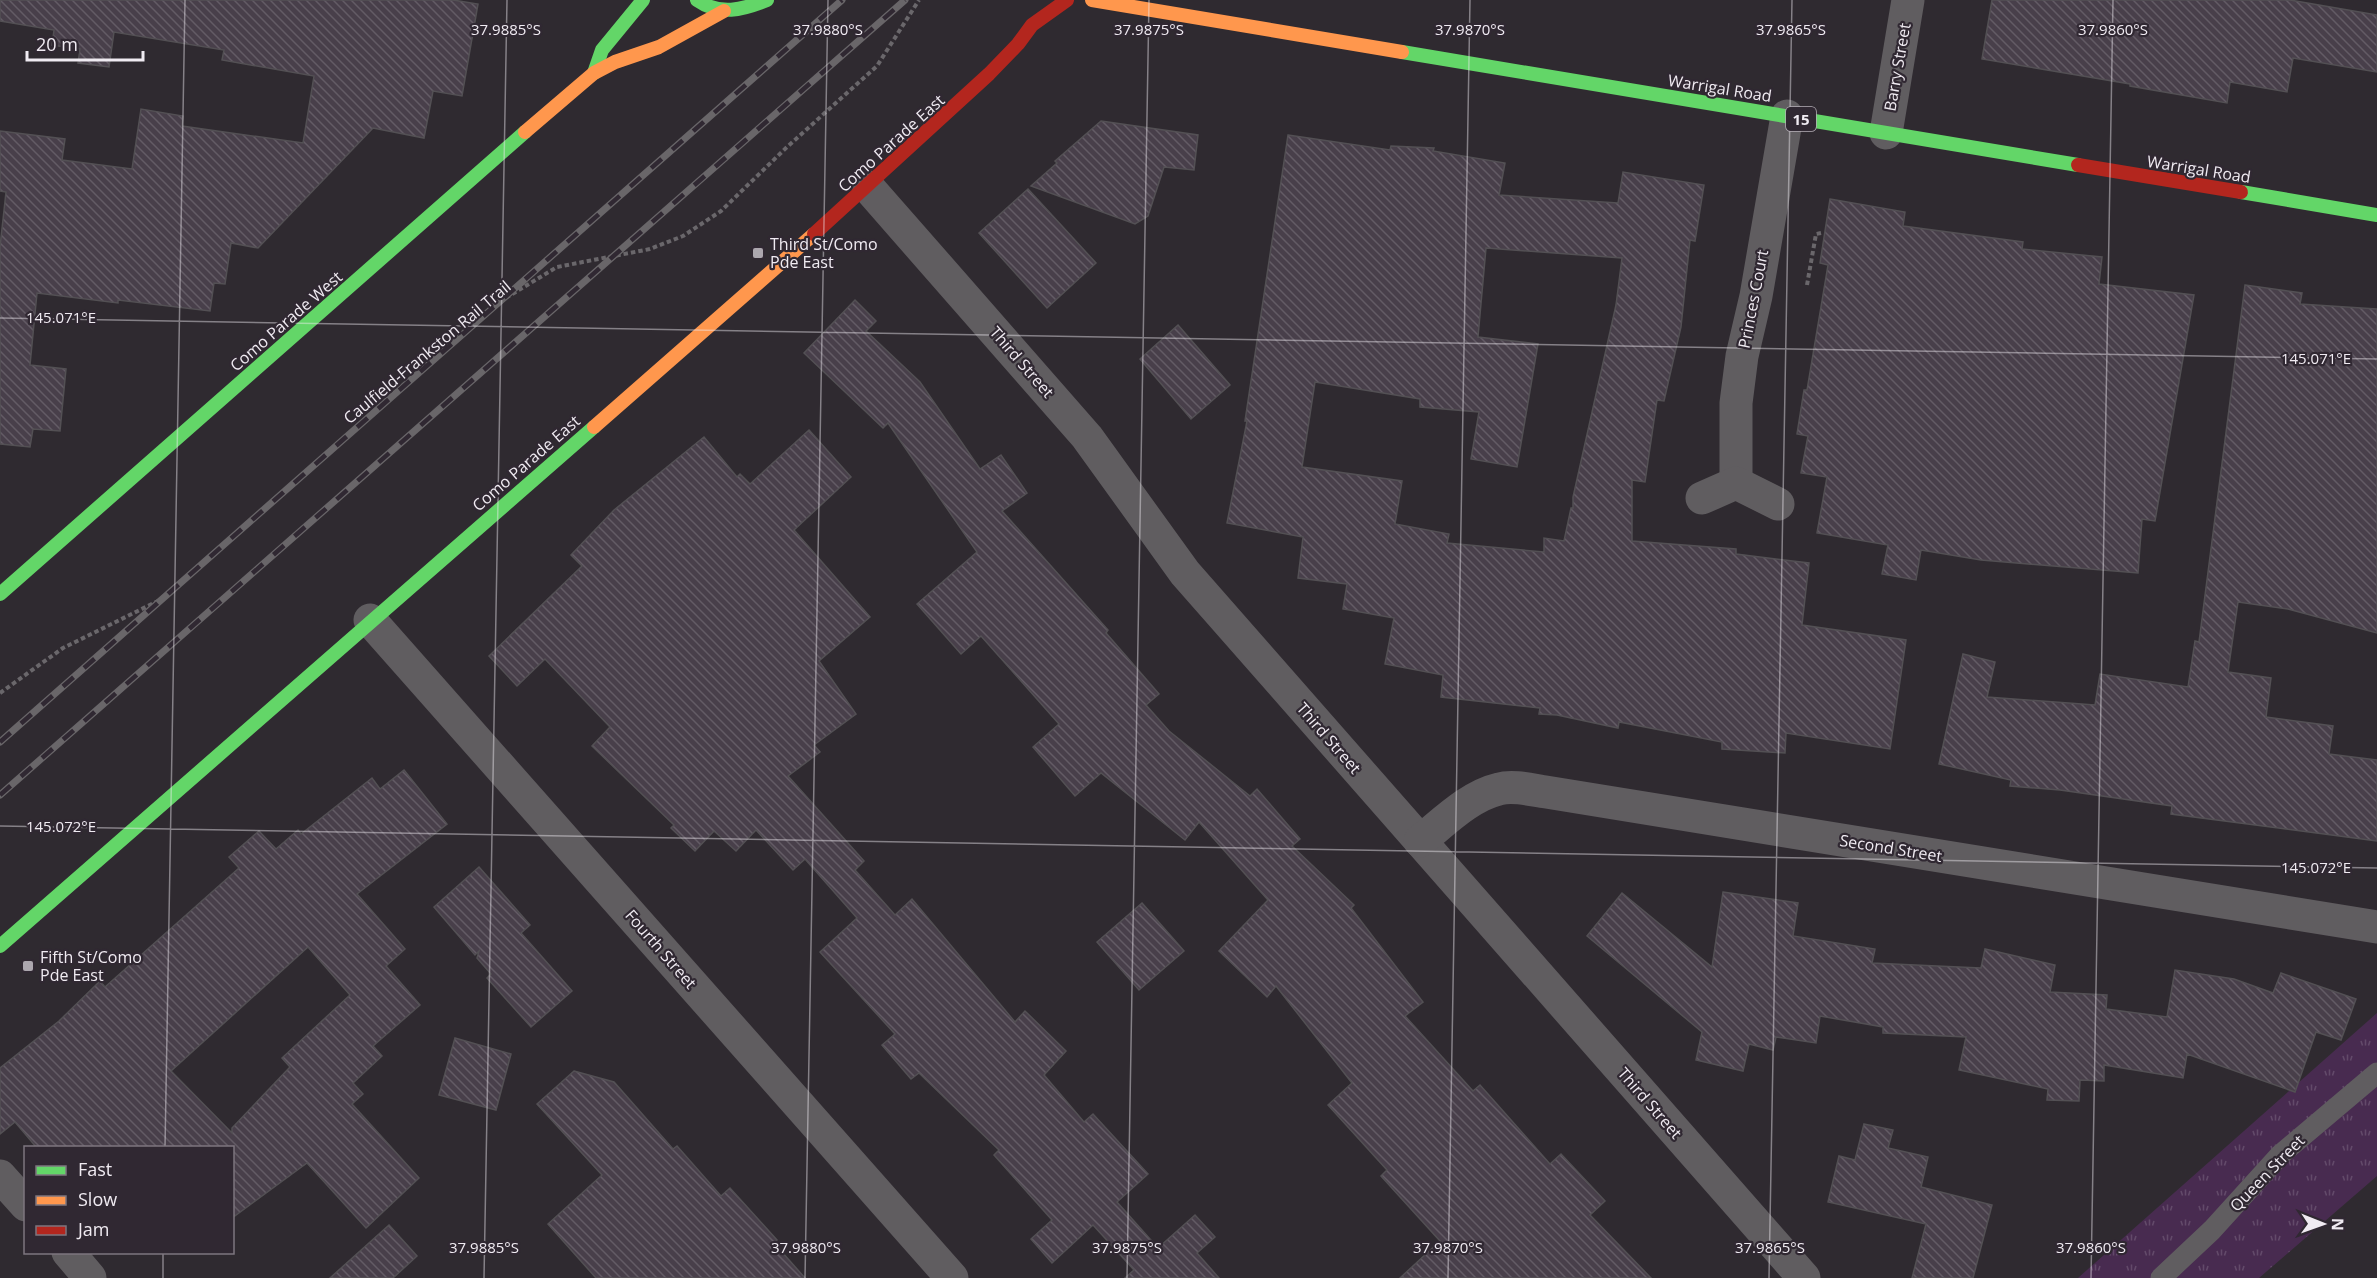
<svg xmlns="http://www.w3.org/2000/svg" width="2377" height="1278" viewBox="0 0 2377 1278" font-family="'Open Sans',sans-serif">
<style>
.grass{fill:url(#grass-tufts)}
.building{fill:url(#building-back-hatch);stroke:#535054;stroke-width:1.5;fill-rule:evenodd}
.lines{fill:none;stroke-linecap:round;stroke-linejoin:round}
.path{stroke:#6a676b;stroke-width:4;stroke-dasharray:4.5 3;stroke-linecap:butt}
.lane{stroke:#605d60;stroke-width:21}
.street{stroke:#605d60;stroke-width:33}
.fast{stroke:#63d668;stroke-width:14}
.slow{stroke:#ff974d;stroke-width:14}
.jam{stroke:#b3261e;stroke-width:14}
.rail-casing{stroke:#696669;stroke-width:7}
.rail{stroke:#302832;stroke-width:4.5;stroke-dasharray:14;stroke-linecap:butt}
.ticks{fill:none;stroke:#f0ebf2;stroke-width:1.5;stroke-opacity:0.45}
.poi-dot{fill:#aca7ae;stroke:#302832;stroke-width:2}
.labels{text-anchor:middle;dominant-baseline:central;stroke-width:4.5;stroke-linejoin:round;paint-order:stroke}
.shield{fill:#302832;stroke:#b6b0b8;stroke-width:1.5}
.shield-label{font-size:15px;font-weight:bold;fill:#f0ebf2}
.street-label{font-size:16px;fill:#f0ebf2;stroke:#302832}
.poi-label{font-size:16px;fill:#f0ebf2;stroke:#302832;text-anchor:start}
.ticks-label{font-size:15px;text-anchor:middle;fill:#f0ebf2;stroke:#302832;stroke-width:4.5;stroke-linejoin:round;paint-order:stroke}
</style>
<defs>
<pattern id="grass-tufts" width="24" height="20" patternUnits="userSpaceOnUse" patternTransform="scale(1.5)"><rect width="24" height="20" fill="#482b50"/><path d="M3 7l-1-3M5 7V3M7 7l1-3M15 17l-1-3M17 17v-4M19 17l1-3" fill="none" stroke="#634a6a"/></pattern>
<pattern id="building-back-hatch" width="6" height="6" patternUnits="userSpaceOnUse" patternTransform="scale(1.5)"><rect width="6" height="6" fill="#483f4a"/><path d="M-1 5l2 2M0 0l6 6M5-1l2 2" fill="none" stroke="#635b65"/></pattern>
</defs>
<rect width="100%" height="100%" fill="#2f2a30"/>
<path class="grass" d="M 2377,1013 L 2377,1176 L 2259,1278 L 2078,1278 Z"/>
<g class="building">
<path d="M 0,0 L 453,0 L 478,4 L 462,96 L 433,91 L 424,138 L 373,128 L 258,248 L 231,243 L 225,284 L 214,283 L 210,311 L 118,300 L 118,303 L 37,293 L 30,365 L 66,369 L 60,431 L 33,429 L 30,447 L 0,444 L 0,247 L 6,192 L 0,191 L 0,131 L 65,139 L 62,160 L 132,169 L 141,109 L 183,116 L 182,126 L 303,143 L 314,76 L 222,60 L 224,50 L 114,32 L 109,67 L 78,63 L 80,49 L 52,45 L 54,30 L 0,21 Z"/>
<path d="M 1992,0 L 2290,0 L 2377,15 L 2377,72 L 2293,58 L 2287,92 L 2230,82 L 2227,103 L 2130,86 L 2130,84 L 1982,59 Z"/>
<path d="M 1101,121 L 1198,135 L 1194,170 L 1164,167 L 1148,216 L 1135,224 L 1031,186 L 1057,163 L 1055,161 Z"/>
<path d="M 1288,135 L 1390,150 L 1391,146 L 1434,148 L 1433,151 L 1505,163 L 1499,195 L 1618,203 L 1623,172 L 1704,185 L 1695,241 L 1690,240 L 1681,327 L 1664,401 L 1657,400 L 1645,482 L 1632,480 L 1632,541 L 1736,549 L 1736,554 L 1809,563 L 1802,625 L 1906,640 L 1890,749 L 1786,733 L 1785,753 L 1722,749 L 1722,742 L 1619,722 L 1618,728 L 1557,715 L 1539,714 L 1540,708 L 1441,697 L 1443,675 L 1385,664 L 1394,618 L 1343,609 L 1347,584 L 1298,578 L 1303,537 L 1227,523 L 1247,421 L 1245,421 ZM 1486,248 L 1622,258 L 1616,305 L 1573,497 L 1573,508 L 1571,508 L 1564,541 L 1544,538 L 1544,552 L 1447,543 L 1449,534 L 1395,524 L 1402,481 L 1302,467 L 1315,382 L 1420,399 L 1420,407 L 1479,412 L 1471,459 L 1517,467 L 1538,344 L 1478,337 Z"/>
<path d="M 1028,189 L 1096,263 L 1047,308 L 979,233 Z"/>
<path d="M 1830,199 L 1905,212 L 1903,226 L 2023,242 L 2022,249 L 2102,257 L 2099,284 L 2194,295 L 2155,521 L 2142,519 L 2138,573 L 1981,560 L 1921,550 L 1916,580 L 1882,574 L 1888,545 L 1817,533 L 1827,477 L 1801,473 L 1808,436 L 1797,434 L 1804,390 L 1807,390 L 1828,265 L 1820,263 Z"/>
<path d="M 2245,285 L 2302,293 L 2300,304 L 2377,309 L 2377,633 L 2288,609 L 2238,602 L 2228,672 L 2271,678 L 2266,717 L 2333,726 L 2329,754 L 2377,760 L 2377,841 L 2171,814 L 2172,806 L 2060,790 L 2010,786 L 2011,780 L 1939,764 L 1963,654 L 1995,662 L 1987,697 L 2095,705 L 2100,674 L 2188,687 L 2195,641 L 2199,642 Z"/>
<path d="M 855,300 L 876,321 L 866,331 L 920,382 L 980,469 L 1001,455 L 1027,493 L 1002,511 L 1108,630 L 1106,633 L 1159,694 L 1146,705 L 1169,731 L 1250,796 L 1257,789 L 1300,839 L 1292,846 L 1354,905 L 1351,908 L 1423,1002 L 1405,1016 L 1473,1091 L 1480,1085 L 1550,1164 L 1561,1154 L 1605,1201 L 1590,1215 L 1651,1278 L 1400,1278 L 1440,1241 L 1381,1176 L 1387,1170 L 1328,1105 L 1352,1083 L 1276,986 L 1267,997 L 1219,951 L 1268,900 L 1199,822 L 1185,840 L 1101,773 L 1075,796 L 1033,747 L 1059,724 L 981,636 L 961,654 L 917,604 L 977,552 L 888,423 L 883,428 L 804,353 Z"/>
<path d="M 1178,325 L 1230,385 L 1191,419 L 1140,359 Z"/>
<path d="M 809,430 L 851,477 L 794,530 L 870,617 L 819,661 L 856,714 L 814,745 L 820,752 L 788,776 L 864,861 L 855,870 L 895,915 L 912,899 L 1015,1022 L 1025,1011 L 1066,1051 L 1044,1075 L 1084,1122 L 1093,1114 L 1148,1174 L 1117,1202 L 1158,1248 L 1195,1215 L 1215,1237 L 1197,1253 L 1219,1278 L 1125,1278 L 1134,1270 L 1093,1225 L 1052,1263 L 1031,1239 L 1052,1220 L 994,1155 L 999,1150 L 919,1073 L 911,1079 L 882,1045 L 895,1034 L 820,952 L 857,918 L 805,859 L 793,870 L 756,830 L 736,851 L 714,831 L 695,851 L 671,828 L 674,825 L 592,746 L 610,727 L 545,659 L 517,686 L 489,656 L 582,566 L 571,555 L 614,510 L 704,437 L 737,477 L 740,474 L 750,484 Z"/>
<path d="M 404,770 L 447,824 L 357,894 L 405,949 L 386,966 L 420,1005 L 373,1046 L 382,1056 L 353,1083 L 363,1094 L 352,1104 L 419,1178 L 366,1228 L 307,1163 L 232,1218 L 232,1148 L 37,1148 L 15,1122 L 0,1134 L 0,1068 L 59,1021 L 100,981 L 105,987 L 239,868 L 229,857 L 259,831 L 276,849 L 298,830 L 301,834 L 372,778 L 380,789 ZM 308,947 L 350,995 L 282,1058 L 290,1067 L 232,1128 L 232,1133 L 171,1071 Z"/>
<path d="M 479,867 L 530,925 L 521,933 L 572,991 L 531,1027 L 487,978 L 491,974 L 477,958 L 479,951 L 475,955 L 434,907 Z"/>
<path d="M 1723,892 L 1798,903 L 1793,936 L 1875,949 L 1872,963 L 1981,968 L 1985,949 L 2055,965 L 2050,992 L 2107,995 L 2106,1009 L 2167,1017 L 2175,970 L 2234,979 L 2273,993 L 2281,973 L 2356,999 L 2341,1040 L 2316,1032 L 2295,1092 L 2187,1054 L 2183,1078 L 2104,1065 L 2104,1081 L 2080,1080 L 2079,1101 L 2047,1100 L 2048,1089 L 1959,1070 L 1966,1037 L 1883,1033 L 1883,1027 L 1820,1016 L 1816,1043 L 1776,1037 L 1773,1050 L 1749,1044 L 1743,1071 L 1696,1060 L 1702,1032 L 1587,936 L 1622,893 L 1712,967 Z"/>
<path d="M 1142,903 L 1184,951 L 1139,990 L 1097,942 Z"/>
<path d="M 455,1038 L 511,1054 L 496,1110 L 439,1095 Z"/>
<path d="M 574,1071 L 614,1082 L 673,1149 L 677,1146 L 721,1196 L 730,1188 L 777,1240 L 774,1243 L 805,1278 L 596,1278 L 548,1224 L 602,1175 L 537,1104 Z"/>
<path d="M 1864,1124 L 1893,1130 L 1888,1148 L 1928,1157 L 1921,1187 L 1992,1205 L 1973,1278 L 1912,1278 L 1926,1224 L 1828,1202 L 1839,1156 L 1855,1160 Z"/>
<path d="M 389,1225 L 417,1256 L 393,1278 L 330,1278 Z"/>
</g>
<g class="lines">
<g class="path">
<path d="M 1807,285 L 1816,234 L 1821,233"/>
<path d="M 0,693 L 63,648 L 162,599 L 504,299 L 557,267 L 650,249 L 683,236 L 721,211 L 787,147 L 877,66 L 919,0"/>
</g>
<path class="lane" d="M 2161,1278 L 2212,1230 L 2280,1155 L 2377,1073"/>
<g class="street">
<path d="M 1886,133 L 1908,0"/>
<path d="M 868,187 L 1087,437 L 1185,573 L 1804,1278"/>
<path d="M 1736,483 L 1736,403 L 1742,356 L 1756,296 L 1787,116"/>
<path d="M 1702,498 L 1736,483 L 1778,504"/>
<path d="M 370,620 L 952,1278"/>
<path d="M 1420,841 C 1443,823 1469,796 1499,789 C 1513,785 1532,790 1546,792 L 2377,927"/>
<path d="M 0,1176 L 26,1205"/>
<path d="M 68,1252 L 90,1278"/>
</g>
<g class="fast">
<path d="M 697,0 C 720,16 742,10 767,0"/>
<path d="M 1402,52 L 2078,165"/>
<path d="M 594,73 L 602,50 L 643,0"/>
<path d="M 2241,192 L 2377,215"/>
<path d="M 0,594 L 525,132"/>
<path d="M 0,946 L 594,427"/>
</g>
<g class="slow">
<path d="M 1092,0 L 1402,52"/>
<path d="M 525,132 L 594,73 L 615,62 L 659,47 L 724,11"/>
<path d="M 594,427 L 814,234"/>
</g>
<g class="jam">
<path d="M 2078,165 L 2241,192"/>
<path d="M 814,234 L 989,74 L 1018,44 L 1032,25 L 1067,0"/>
</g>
<g class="rail-casing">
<g id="rail">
<path d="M 0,742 L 842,0"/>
<path d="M 0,795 L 905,0"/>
</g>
</g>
<use href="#rail" class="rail"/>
</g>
<path class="ticks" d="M 0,318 L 2377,359M 0,826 L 2377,868M 165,1148 L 185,0M 163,1278 L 163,1252M 484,1278 L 507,0M 805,1278 L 828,0M 1127,1278 L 1149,0M 1448,1278 L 1470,0M 1769,1278 L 1792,0M 2091,1278 L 2113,0"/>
<g class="poi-dot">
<rect x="752" y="247" width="12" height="12" rx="3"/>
<rect x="22" y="960" width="12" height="12" rx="3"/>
</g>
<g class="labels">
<rect class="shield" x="1786" y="107" width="30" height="24" rx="4.5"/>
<g class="shield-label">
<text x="1801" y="119">15</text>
</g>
<g class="street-label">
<text transform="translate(1897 67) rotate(-80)">Barry Street</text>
<text transform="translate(1720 88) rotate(9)">Warrigal Road</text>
<text transform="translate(891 143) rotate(-42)">Como Parade East</text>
<text transform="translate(2199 169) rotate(9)">Warrigal Road</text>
<text transform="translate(1753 299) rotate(-79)">Princes Court</text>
<text transform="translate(286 321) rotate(-41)">Como Parade West</text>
<text transform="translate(427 352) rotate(-40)">Caulfield-Frankston Rail Trail</text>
<text transform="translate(1022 362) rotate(49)">Third Street</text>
<text transform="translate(526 463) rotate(-41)">Como Parade East</text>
<text transform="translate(1329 738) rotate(49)">Third Street</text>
<text transform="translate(1891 848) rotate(9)">Second Street</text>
<text transform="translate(661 949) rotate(49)">Fourth Street</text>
<text transform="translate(1650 1103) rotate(49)">Third Street</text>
<text transform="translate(2267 1173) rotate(-46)">Queen Street</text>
</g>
<g class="poi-label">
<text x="770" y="244">Third St/Como<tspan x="770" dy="18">Pde East</tspan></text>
<text x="40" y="957">Fifth St/Como<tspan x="40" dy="18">Pde East</tspan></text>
</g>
</g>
<g class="ticks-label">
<text x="506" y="35">37.9885°S</text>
<text x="828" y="35">37.9880°S</text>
<text x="1149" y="35">37.9875°S</text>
<text x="1470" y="35">37.9870°S</text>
<text x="1791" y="35">37.9865°S</text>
<text x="2113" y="35">37.9860°S</text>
<text x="61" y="323">145.071°E</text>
<text x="2316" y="364">145.071°E</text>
<text x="61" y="832">145.072°E</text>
<text x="2316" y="873">145.072°E</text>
<text x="484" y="1253">37.9885°S</text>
<text x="806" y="1253">37.9880°S</text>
<text x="1127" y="1253">37.9875°S</text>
<text x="1448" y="1253">37.9870°S</text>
<text x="1770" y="1253">37.9865°S</text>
<text x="2091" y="1253">37.9860°S</text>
</g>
<rect x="24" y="1146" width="210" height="108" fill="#302832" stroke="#7d767f" stroke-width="1.5"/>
<rect x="36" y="1166" width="30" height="9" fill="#63d668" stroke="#7d767f" stroke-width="1.5"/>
<text x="78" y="1176" font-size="18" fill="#f0ebf2">Fast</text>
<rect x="36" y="1196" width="30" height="9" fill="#ff974d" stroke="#7d767f" stroke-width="1.5"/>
<text x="78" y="1206" font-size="18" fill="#f0ebf2">Slow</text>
<rect x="36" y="1226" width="30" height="9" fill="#b3261e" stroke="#7d767f" stroke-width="1.5"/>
<text x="78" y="1236" font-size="18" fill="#f0ebf2">Jam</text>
<g transform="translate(2323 1224) rotate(91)" stroke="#302832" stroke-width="4.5" paint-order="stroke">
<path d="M0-4.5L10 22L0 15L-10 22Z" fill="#f0ebf2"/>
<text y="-9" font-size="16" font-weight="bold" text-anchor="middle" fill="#f0ebf2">N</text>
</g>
<path d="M27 51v9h116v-9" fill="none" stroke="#f0ebf2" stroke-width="3"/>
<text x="36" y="51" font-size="18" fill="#f0ebf2" stroke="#302832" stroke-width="4.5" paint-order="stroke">20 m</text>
</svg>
